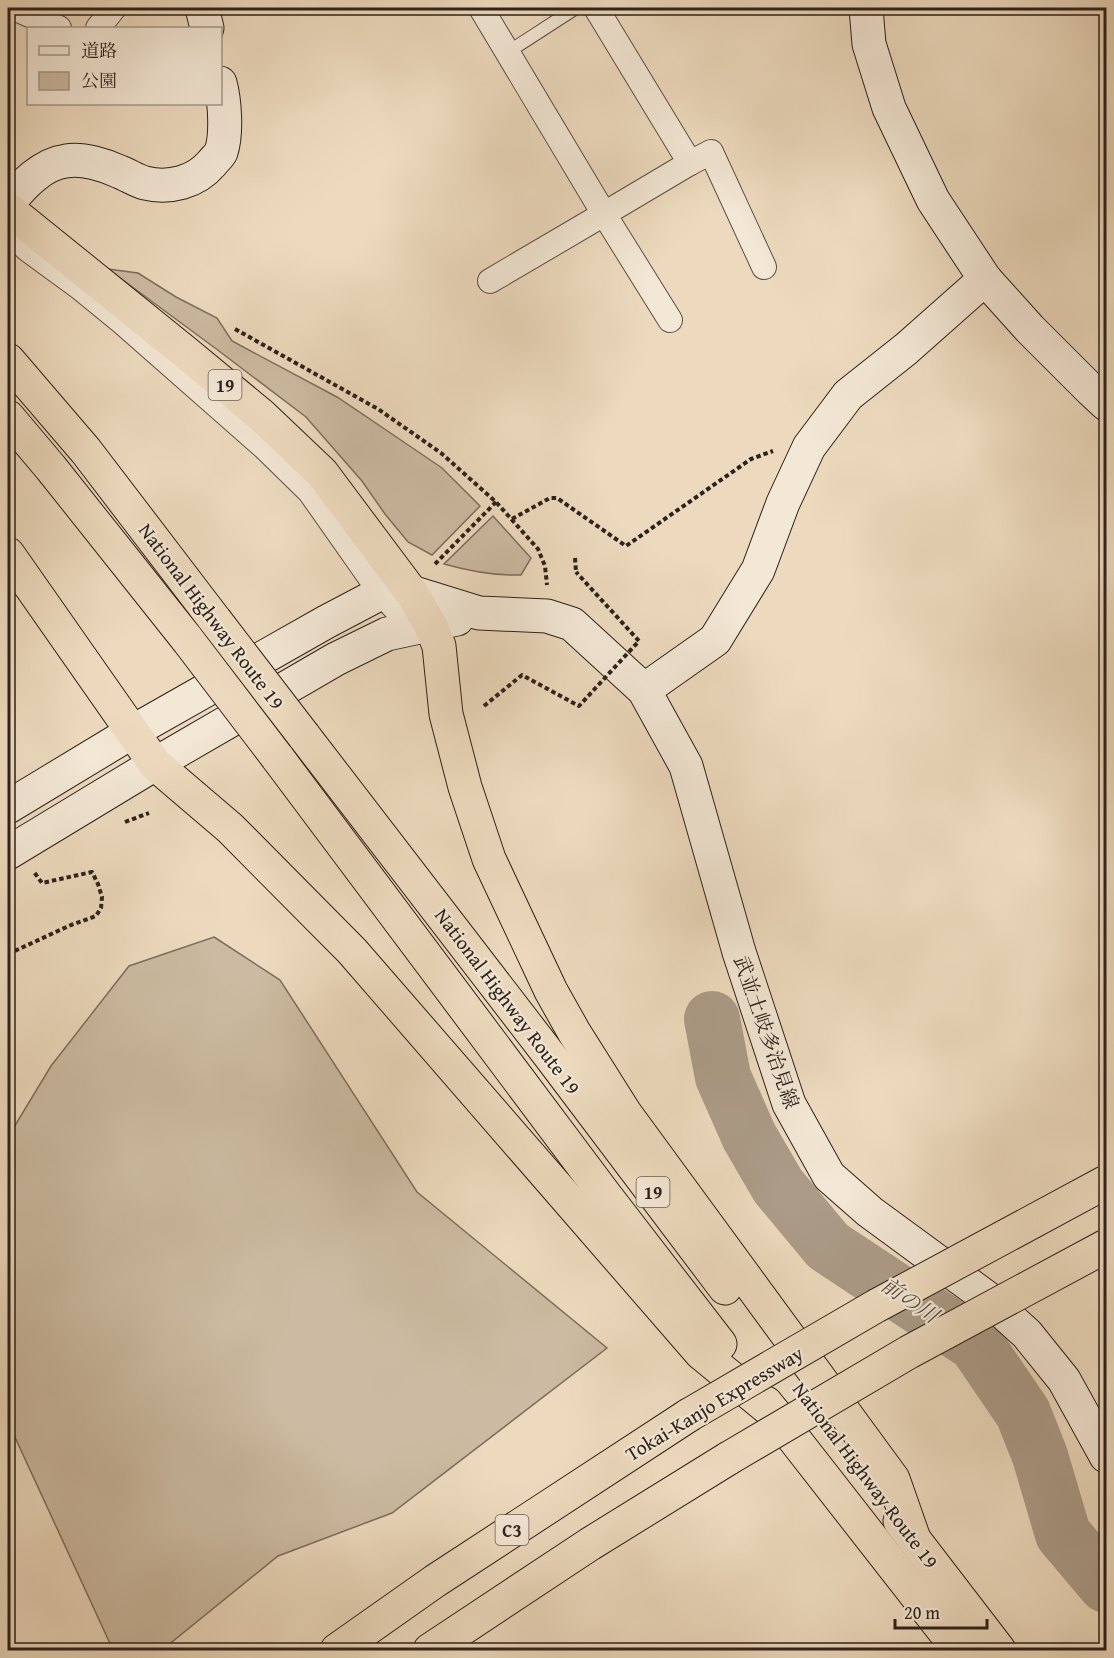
<svg xmlns="http://www.w3.org/2000/svg" width="1114" height="1658" viewBox="0 0 1114 1658" font-family="'Gentium Book Plus','Noto Serif JP',serif">
<style>
.green{fill:#ccbba2;stroke:#7c6e5e;stroke-width:1.5}
.lines{fill:none;stroke-linecap:round;stroke-linejoin:round}
.river{stroke:#ab9b87;stroke-width:56}
.lane-casing{stroke:#5c4f44;stroke-width:14}
.street-casing{stroke:#5c4f44;stroke-width:26}
.secondary-casing{stroke:#2c211b;stroke-width:35}
.highway-casing{stroke:#2c211b;stroke-width:35}
.path{stroke:#2c211b;stroke-width:4;stroke-dasharray:4.5 3;stroke-linecap:butt}
.lane{stroke:#f3e7d5;stroke-width:12}
.street{stroke:#f3e7d5;stroke-width:24}
.secondary{stroke:#f3e7d5;stroke-width:33}
.highway{stroke:#eddabe;stroke-width:33}
.highway-bridge-casing{stroke:#2c211b;stroke-width:35;stroke-linecap:butt}
.path-bridge{stroke:#2c211b;stroke-width:4;stroke-dasharray:4.5 3;stroke-linecap:butt}
.highway-bridge{stroke:#eddabe;stroke-width:33}
.labels{text-anchor:middle;dominant-baseline:central;stroke-width:4.5;stroke-linejoin:round;paint-order:stroke}
.shield{fill:#f3e7d5;stroke:#685c53;stroke-width:1.5}
.shield-label{font-size:18px;font-weight:bold;fill:#2c211b}
.street-label{font-size:20px;fill:#2c211b;stroke:#f3e7d5}
.water-label{font-size:21px;font-style:italic;fill:#584c41;stroke:#f3e7d5}
</style>
<rect width="100%" height="100%" fill="#eddabe"/>
<filter id="stains"><feTurbulence type="fractalNoise" baseFrequency=".00333" numOctaves="4"/><feColorMatrix values="0 0 0 0 .2 0 0 0 0 .09 0 0 0 0 .02 0 0 0 .5 -.17"/></filter>
<radialGradient id="worn" r=".72"><stop offset=".6" stop-color="#630" stop-opacity="0"/><stop offset="1" stop-color="#630" stop-opacity=".3"/></radialGradient>
<g class="green">
<path d="M 108,269 L 138,273 L 176,297 L 217,318 L 232,341 L 337,397 L 389,432 L 442,468 L 480,506 L 432,555 L 408,542 L 385,514 L 362,481 L 306,417 L 219,351 Z"/>
<path d="M 493,516 L 531,558 L 521,575 C 494,576 469,571 444,564 Z"/>
<path d="M 214,937 L 280,980 L 417,1192 L 607,1348 L 392,1513 L 278,1556 L 162,1650 L 113,1650 L 8,1422 L 8,1137 L 51,1066 L 129,966 Z"/>
</g>
<g class="lines">
<path class="river" d="M 712,1019 L 723,1077 L 749,1136 L 778,1186 L 828,1246 L 976,1344 L 1023,1413 L 1040,1456 L 1063,1534 L 1106,1585"/>
<g class="lane-casing">
<path id="lane" d="M 508,52 L 576,8"/>
</g>
<g class="street-casing">
<g id="street">
<path d="M 14,8 L 59,28"/>
<path d="M 481,8 L 604,214 L 690,163 L 596,8"/>
<path d="M 98,28 L 114,8"/>
<path d="M 690,163 L 711,152 L 764,267"/>
<path d="M 8,229 L 27,249 L 79,287 L 123,323 L 264,447 L 310,492 L 381,593 L 401,615 L 431,626"/>
<path d="M 490,281 L 604,214 L 670,320"/>
</g>
</g>
<g class="secondary-casing">
<g id="secondary">
<path d="M 202,8 L 207,28"/>
<path d="M 866,8 L 869,44 L 889,108 L 933,200 L 985,279 L 1030,329 L 1091,390 L 1106,404"/>
<path d="M 8,203 C 23,185 42,164 66,161 C 83,158 105,165 120,172 C 128,175 137,181 145,183 C 170,189 196,182 212,163 C 215,159 219,156 221,152 C 227,135 225,101 220,83"/>
<path d="M 644,690 L 715,640 L 758,570 L 783,503 L 809,447 L 848,395 L 906,349 L 985,279"/>
<path d="M 8,807 L 132,732 L 326,622 L 381,593 L 411,592 L 479,613 L 547,616 L 572,624 L 644,690 L 686,766 L 739,952 L 789,1104 L 829,1176 L 870,1212 L 986,1297 L 1027,1334 L 1064,1380 L 1106,1456"/>
<path d="M 8,853 L 155,764 L 336,659 L 387,634 L 457,619"/>
</g>
</g>
<g class="highway-casing">
<g id="highway">
<path d="M 8,209 L 185,352 L 261,415 L 322,473 L 411,592 L 431,626 L 439,646 L 446,714 L 465,787 L 489,859 L 551,991 L 574,1032 L 625,1113 L 893,1479 L 914,1539"/>
<path d="M 8,360 L 86,451 L 215,620"/>
<path d="M 8,417 L 51,468 L 187,639"/>
<path d="M 8,554 L 155,764 L 230,828 L 352,951 L 701,1353 L 774,1413"/>
<path d="M 304,736 L 550,1056 L 725,1288"/>
<path d="M 277,757 L 605,1195 L 720,1344"/>
<path d="M 766,1403 L 959,1650"/>
<path d="M 900,1521 L 999,1650"/>
<path d="M 337,1650 L 435,1581 L 689,1415"/>
<path d="M 430,1650 L 590,1544 L 729,1458"/>
</g>
</g>
<g class="path">
<path d="M 235,329 L 378,409 L 441,453 L 496,502 L 538,549 L 545,566 L 547,585"/>
<path d="M 512,519 L 550,498 L 557,498 L 626,546 L 751,459 L 773,451"/>
<path d="M 575,558 L 576,572"/>
<path d="M 435,564 L 496,502"/>
<path d="M 125,822 L 149,813"/>
<path d="M 8,954 L 71,925 L 96,916 L 101,908 L 102,897 L 98,884 L 92,872 L 42,883 L 34,872"/>
</g>
<use href="#lane" class="lane"/>
<use href="#street" class="street"/>
<use href="#secondary" class="secondary"/>
<use href="#highway" class="highway"/>
<g class="highway-bridge-casing">
<g id="highway-bridge">
<path d="M 215,620 L 304,736"/>
<path d="M 187,639 L 277,757"/>
<path d="M 689,1415 L 876,1306 L 1106,1182"/>
<path d="M 729,1458 L 909,1352 L 1106,1246"/>
</g>
</g>
<path class="path-bridge" d="M 484,706 L 522,675 L 579,706 L 639,641 L 576,572"/>
<use href="#highway-bridge" class="highway-bridge"/>
</g>
<g class="labels">
<g class="shield">
<rect x="208.5" y="370" width="33" height="30" rx="4.5"/>
<rect x="636.5" y="1177" width="33" height="30" rx="4.5"/>
<rect x="495.5" y="1515" width="33" height="30" rx="4.5"/>
</g>
<g class="shield-label">
<text x="225" y="385">19</text>
<text x="653" y="1192">19</text>
<text x="512" y="1530">C3</text>
</g>
<g class="street-label">
<text transform="translate(212 616) rotate(53)">National Highway Route 19</text>
<text transform="translate(508 1001) rotate(53)">National Highway Route 19</text>
<text transform="translate(767 1032) rotate(71)">武並土岐多治見線</text>
<text transform="translate(714 1403) rotate(-31)">Tokai-Kanjo Expressway</text>
<text transform="translate(866 1475) rotate(53)">National Highway Route 19</text>
</g>
<g class="water-label">
<text transform="translate(910 1300) rotate(34)">前の川</text>
</g>
</g>
<rect width="1114" height="1658" fill="none" stroke="#eddabe" stroke-width="30"/>
<rect x="9" y="9" width="1096" height="1640" fill="none" stroke="#2c211b" stroke-width="3"/>
<rect x="15" y="15" width="1084" height="1628" fill="none" stroke="#2c211b" stroke-width="1.5"/>
<rect x="27" y="27" width="195" height="78" fill="#f3e7d5" stroke="#a3988b" stroke-width="1.5"/>
<rect x="39" y="46" width="30" height="9" fill="#f3e7d5" stroke="#a3988b" stroke-width="1.5"/>
<text x="81" y="57" font-size="18" fill="#2c211b">道路</text>
<rect x="39" y="72" width="30" height="18" fill="#ccbba2" stroke="#a3988b" stroke-width="1.5"/>
<text x="81" y="87" font-size="18" fill="#2c211b">公園</text>
<path d="M895 1619v9h92v-9" fill="none" stroke="#2c211b" stroke-width="3"/>
<text x="904" y="1619" font-size="18" fill="#2c211b" stroke="#f3e7d5" stroke-width="4.5" paint-order="stroke">20 m</text>
<rect width="100%" height="100%" filter="url(#stains)"/>
<rect width="100%" height="100%" fill="url(#worn)"/>
</svg>
